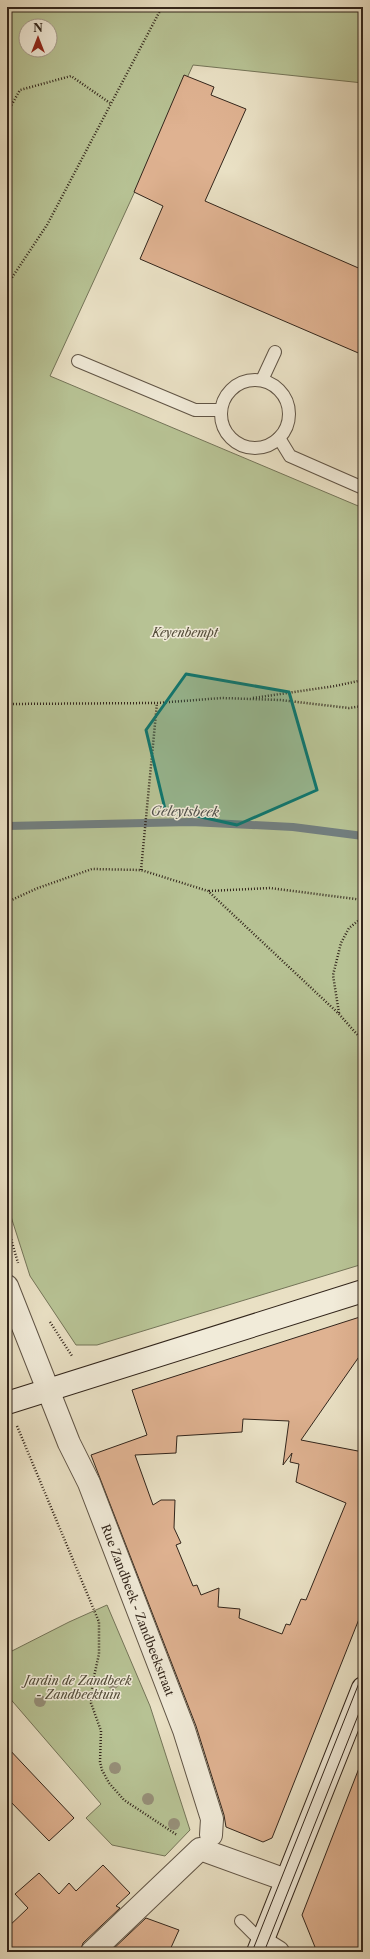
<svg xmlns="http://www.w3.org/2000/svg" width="370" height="1959" viewBox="0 0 370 1959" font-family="'Libre Caslon Text',serif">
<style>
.green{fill:#b7c294;stroke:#747458;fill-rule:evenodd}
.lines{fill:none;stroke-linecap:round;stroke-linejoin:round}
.stream{stroke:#727e7e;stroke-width:8}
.building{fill:#dfb291;stroke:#32251b;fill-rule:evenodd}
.lane-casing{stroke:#605445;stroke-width:14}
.street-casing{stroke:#605445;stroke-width:24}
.secondary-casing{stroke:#32251b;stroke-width:24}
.path{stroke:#32251b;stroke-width:2.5;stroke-dasharray:1 2;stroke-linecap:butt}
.lane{stroke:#f1ebd9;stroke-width:12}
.street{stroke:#f1ebd9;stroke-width:22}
.secondary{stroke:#f1ebd9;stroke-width:22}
.tram{stroke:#32251b;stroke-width:1}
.tree{fill:#968f78}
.marked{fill:#0f766e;fill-opacity:0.2;stroke:#0f766e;stroke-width:3;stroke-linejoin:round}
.labels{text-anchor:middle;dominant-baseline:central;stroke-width:3;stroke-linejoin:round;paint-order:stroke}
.park-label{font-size:12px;font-style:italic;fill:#534c39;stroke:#f1ebd9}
.street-label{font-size:12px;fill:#32251b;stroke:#f1ebd9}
.water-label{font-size:13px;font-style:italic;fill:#52524d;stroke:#f1ebd9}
</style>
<rect width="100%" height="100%" fill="#e9e0c4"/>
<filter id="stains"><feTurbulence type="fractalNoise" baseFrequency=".005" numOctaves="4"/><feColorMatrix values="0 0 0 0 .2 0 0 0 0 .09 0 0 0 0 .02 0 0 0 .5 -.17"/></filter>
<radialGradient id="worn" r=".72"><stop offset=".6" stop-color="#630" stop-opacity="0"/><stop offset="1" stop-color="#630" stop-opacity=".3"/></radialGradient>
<g class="green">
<path d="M 7,7 L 363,7 L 363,83 L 193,65 L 50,376 L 363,508 L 363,1264 L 97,1345 L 76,1345 L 30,1276 L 7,1204 ZM 26,26 L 50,26 L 50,50 L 26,50 Z"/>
<path d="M 107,1605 L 150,1706 L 190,1830 L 165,1856 L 112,1845 L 86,1818 L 101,1804 L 7,1695 L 8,1653 L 69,1622 Z"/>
</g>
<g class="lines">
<path class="stream" d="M 7,826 L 191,822 L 293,827 L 363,836"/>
</g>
<g class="building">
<path d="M 184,75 L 214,87 L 211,95 L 246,109 L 205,201 L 363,270 L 363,355 L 140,259 L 163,206 L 134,192 Z"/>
<path d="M 363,1316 L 363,1351 L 301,1440 L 363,1452 L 363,1609 L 272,1838 L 263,1842 L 226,1827 L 224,1815 L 196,1726 L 91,1455 L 147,1435 L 132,1390 ZM 243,1419 L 289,1421 L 283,1465 L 292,1453 L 290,1462 L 299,1464 L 296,1482 L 346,1503 L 306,1600 L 301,1599 L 290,1625 L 286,1624 L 282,1634 L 239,1618 L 240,1609 L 218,1607 L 219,1588 L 201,1595 L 197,1585 L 193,1586 L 176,1545 L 181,1543 L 174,1528 L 175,1500 L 161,1500 L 153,1505 L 135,1455 L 176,1453 L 177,1436 L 242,1432 Z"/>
<path d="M 7,1747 L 74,1818 L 49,1841 L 7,1798 Z"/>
<path d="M 361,1763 L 363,1763 L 363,1942 L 359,1943 L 363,1952 L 317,1952 L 302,1915 Z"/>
<path d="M 103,1865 L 130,1893 L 116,1906 L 120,1908 L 83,1943 L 80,1952 L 7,1952 L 7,1928 L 28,1908 L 15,1894 L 39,1873 L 59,1894 L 69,1883 L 76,1891 Z"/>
<path d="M 146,1918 L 179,1930 L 169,1952 L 110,1952 Z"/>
</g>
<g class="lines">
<g class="lane-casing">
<g id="lane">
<path d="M 78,361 L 195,410 L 221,410"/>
<circle cx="255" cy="414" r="34"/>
<path d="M 262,380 L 275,352"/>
<path d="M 279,438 L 290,456 L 363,488"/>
<path d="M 241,1921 L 262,1942"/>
</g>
</g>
<g class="street-casing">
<g id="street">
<path d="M 7,1286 L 69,1443 L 89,1483 L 184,1730 L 212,1819 L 211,1835"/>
<path d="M 262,1942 L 278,1952"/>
<path d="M 92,1952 L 200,1849 L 286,1880"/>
</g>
</g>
<g class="secondary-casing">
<g id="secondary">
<path d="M 7,1403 L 363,1291"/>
<path d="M 258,1952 L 363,1688"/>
</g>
</g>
<g class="path">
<path d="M 7,113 L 20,90 L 71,76 L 110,103"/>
<path d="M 7,285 L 47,225 L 162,7"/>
<path d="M 253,698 L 335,686 L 363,680"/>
<path d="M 7,704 L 157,703 L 222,698 L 280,700 L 349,708 L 363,706"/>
<path d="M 141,870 L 157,703"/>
<path d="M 209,891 L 270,888 L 363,900"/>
<path d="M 7,902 L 38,888 L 92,869 L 141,870 L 208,891 L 339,1014 L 363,1041"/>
<path d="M 339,1013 L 333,975 L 341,943 L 349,928 L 363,917"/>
<path d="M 7,1225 L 18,1263"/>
<path d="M 50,1322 L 72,1356"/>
<path d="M 17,1426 L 99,1622 L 99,1654 L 93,1681 L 91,1703 L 101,1731 L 100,1762 L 102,1770 L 109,1783 L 124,1800 L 177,1835"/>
</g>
<use href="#lane" class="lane"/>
<use href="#street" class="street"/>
<use href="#secondary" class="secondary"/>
<g class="tram">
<path d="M 252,1952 L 363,1673"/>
<path d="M 264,1952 L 363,1703"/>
</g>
</g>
<g class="tree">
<circle cx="113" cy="1683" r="6"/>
<circle cx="40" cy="1701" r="6"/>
<circle cx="115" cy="1768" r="6"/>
<circle cx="148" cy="1799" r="6"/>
<circle cx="174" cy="1824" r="6"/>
</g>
<path class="marked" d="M 186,674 L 289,692 L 317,790 L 237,825 L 165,809 L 146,730 Z"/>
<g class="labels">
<g class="park-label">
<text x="185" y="632">Keyenbempt</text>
<text x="78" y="1680">Jardin de Zandbeek<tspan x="78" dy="14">- Zandbeektuin</tspan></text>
</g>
<g class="street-label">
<text transform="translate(138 1610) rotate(69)">Rue Zandbeek - Zandbeekstraat</text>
</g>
<g class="water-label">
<text transform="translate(185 811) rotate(1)">Geleytsbeek</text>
</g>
</g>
<rect width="370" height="1959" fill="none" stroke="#e9e0c4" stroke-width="24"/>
<rect x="8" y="8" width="354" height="1943" fill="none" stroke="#32251b" stroke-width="2"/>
<rect x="12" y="12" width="346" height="1935" fill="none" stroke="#32251b"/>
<g transform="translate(38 38)"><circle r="19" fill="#f1ebd9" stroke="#a59c8d"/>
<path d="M0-3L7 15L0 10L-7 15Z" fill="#8f2418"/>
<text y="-6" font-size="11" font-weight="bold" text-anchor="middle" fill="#32251b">N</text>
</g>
<rect width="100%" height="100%" filter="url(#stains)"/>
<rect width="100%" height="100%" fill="url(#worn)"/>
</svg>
